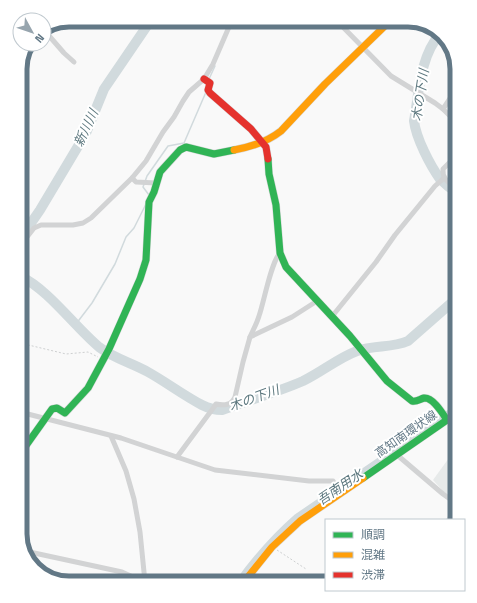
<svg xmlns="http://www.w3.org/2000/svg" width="477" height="603" viewBox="0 0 477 603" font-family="'Space Grotesk','Noto Sans JP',sans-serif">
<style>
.built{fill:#e7eaea}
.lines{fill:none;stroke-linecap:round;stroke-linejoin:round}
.stream{stroke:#d1dadd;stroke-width:1.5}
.canal{stroke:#d1dadd;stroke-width:5.5}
.river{stroke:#d1dadd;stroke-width:10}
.building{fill:#d2d4d5;stroke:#e8e8e8}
.fast-casing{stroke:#d6d7d8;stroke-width:8}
.slow-casing{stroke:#d6d7d8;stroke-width:8}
.jam-casing{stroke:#d6d7d8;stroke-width:8}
.path{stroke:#ced0d1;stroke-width:1;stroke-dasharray:2 2;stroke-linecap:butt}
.street{stroke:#d2d3d4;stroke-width:5}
.fast{stroke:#30b455;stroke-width:7}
.slow{stroke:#ff9f0a;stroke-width:7}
.jam{stroke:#e5322d;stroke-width:7}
.labels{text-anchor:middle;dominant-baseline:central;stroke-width:4;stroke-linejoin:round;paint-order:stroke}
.street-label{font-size:12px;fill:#627886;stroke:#fff}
.water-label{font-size:13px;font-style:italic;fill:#5d787f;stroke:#fff}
.rim{fill:none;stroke:#627886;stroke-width:5}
</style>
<rect width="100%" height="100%" fill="#f9f9f9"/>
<path class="built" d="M 457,447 L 457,501 L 445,493 L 433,480 Z"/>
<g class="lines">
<g class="stream">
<path d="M 209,79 L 215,66"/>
<path d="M 149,195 L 143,187 L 147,176 L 168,146 L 184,143 L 206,92"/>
<path d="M 76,324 L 92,303 L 115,264 L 126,237 L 134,228 L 146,204"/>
</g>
<path class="canal" d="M 237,583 C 255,558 272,538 296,517 L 457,407"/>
<g class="river">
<path d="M 440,34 C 420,56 419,93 414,121 C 416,138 430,165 440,179 C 445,184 451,189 457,193"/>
<path d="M 20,235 L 29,226 L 40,210 L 74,153 L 86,133 L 104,89 L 151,20"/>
<path d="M 20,276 C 49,290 74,326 99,347 C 113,358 132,363 148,372 C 166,382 183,395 202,405 C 208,408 215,410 222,410 C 249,400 278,392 303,381 C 322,372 338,358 357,351 C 374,345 392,348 408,341 L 457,298"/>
</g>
</g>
<path class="building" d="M 454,507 L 457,508 L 457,520 L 446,520 Z"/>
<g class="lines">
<g class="fast-casing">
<g id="fast">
<path d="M 268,159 L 269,174 L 276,205 L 280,253 L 286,267 L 350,336 L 387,381 L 412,401 C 417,402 420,399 424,398 C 433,397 443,414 447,420"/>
<path d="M 20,454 L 52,409 L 57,408 L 65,413 L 88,388 L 109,349 L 140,279 L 146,260 L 149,202 L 154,192 L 160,172 L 180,150 L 186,147 L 214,154 L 234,150"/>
<path d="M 363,478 L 457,413"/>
</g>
</g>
<g class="slow-casing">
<g id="slow">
<path d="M 234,150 C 251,147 267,142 281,131 L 325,84 L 391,20"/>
<path d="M 243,583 L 272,547 L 300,521 L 363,478"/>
</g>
</g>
<g class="jam-casing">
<path id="jam" d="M 204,79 L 210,83 L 208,90 L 210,93 L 251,129 L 266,147 L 268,159"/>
</g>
<g class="path">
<path d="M 20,343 L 66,354 L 88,352 L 98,357"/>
<path d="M 277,550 L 306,569"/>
<path d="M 31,564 L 34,559"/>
<path d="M 258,577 L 267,583"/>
</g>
<g class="street">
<path d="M 336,20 L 391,76 L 435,103 L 443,109 L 457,123"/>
<path d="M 44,30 L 64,53 L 74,62"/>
<path d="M 443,109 L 457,88"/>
<path d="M 457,155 L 443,169 C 442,180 450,183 457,189"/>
<path d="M 132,178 L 136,182 L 156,183"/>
<path d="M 20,246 L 34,228 L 41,225 L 73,225 L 83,223 L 91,218 L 132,178 L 146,161 L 163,132 L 174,117 L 183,101 L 189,92 L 204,79 L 213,64 L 232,20"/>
<path d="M 331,316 L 334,314 L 376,262 L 395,235 L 435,186 L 444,178"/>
<path d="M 250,337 C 253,330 257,323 259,316 C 264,302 271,262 280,253"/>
<path d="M 20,412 L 121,438 L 215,470 L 309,481 L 333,481 L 340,494"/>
<path d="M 111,436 L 126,471 L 134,499 L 140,532 L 145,582"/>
<path d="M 396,454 L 443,494 L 457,504"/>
<path d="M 177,457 L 214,407 L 216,404 C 225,406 231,405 235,397 L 243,362 L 250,337 L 292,317 L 317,301"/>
<path d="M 25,551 L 122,572 L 146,583"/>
</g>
<use href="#fast" class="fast"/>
<use href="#slow" class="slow"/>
<use href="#jam" class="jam"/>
</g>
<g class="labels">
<g class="street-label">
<text transform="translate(406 434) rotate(-35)">高知南環状線</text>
</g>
<g class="water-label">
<text transform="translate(420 95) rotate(-81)">木の下川</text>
<text transform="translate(86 128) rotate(-65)">新川川</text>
<text transform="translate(254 398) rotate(-20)">木の下川</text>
<text transform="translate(340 487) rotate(-34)">吾南用水</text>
</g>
</g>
<path d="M0 0H477V603H0ZM69 27H408A42 42 0 0 1 450 69V534A42 42 0 0 1 408 576H69A42 42 0 0 1 27 534V69A42 42 0 0 1 69 27Z" fill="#fff" fill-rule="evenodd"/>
<path class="rim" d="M69 27H408A42 42 0 0 1 450 69V534A42 42 0 0 1 408 576H69A42 42 0 0 1 27 534V69A42 42 0 0 1 69 27Z"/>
<rect x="325" y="519" width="140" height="72" fill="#ffffff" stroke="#c0c9cf"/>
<rect x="333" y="532" width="20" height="6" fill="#30b455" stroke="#c0c9cf"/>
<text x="361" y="539" font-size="12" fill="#627886">順調</text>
<rect x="333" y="552" width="20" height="6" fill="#ff9f0a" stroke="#c0c9cf"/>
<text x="361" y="559" font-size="12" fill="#627886">混雑</text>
<rect x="333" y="572" width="20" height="6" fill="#e5322d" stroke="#c0c9cf"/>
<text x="361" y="579" font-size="12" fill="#627886">渋滞</text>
<g transform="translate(32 32) rotate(130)"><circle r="19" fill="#ffffff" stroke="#c0c9cf"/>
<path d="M0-3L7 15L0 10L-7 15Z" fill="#97a5ae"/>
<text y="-6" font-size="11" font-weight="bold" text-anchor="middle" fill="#627886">N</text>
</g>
</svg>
